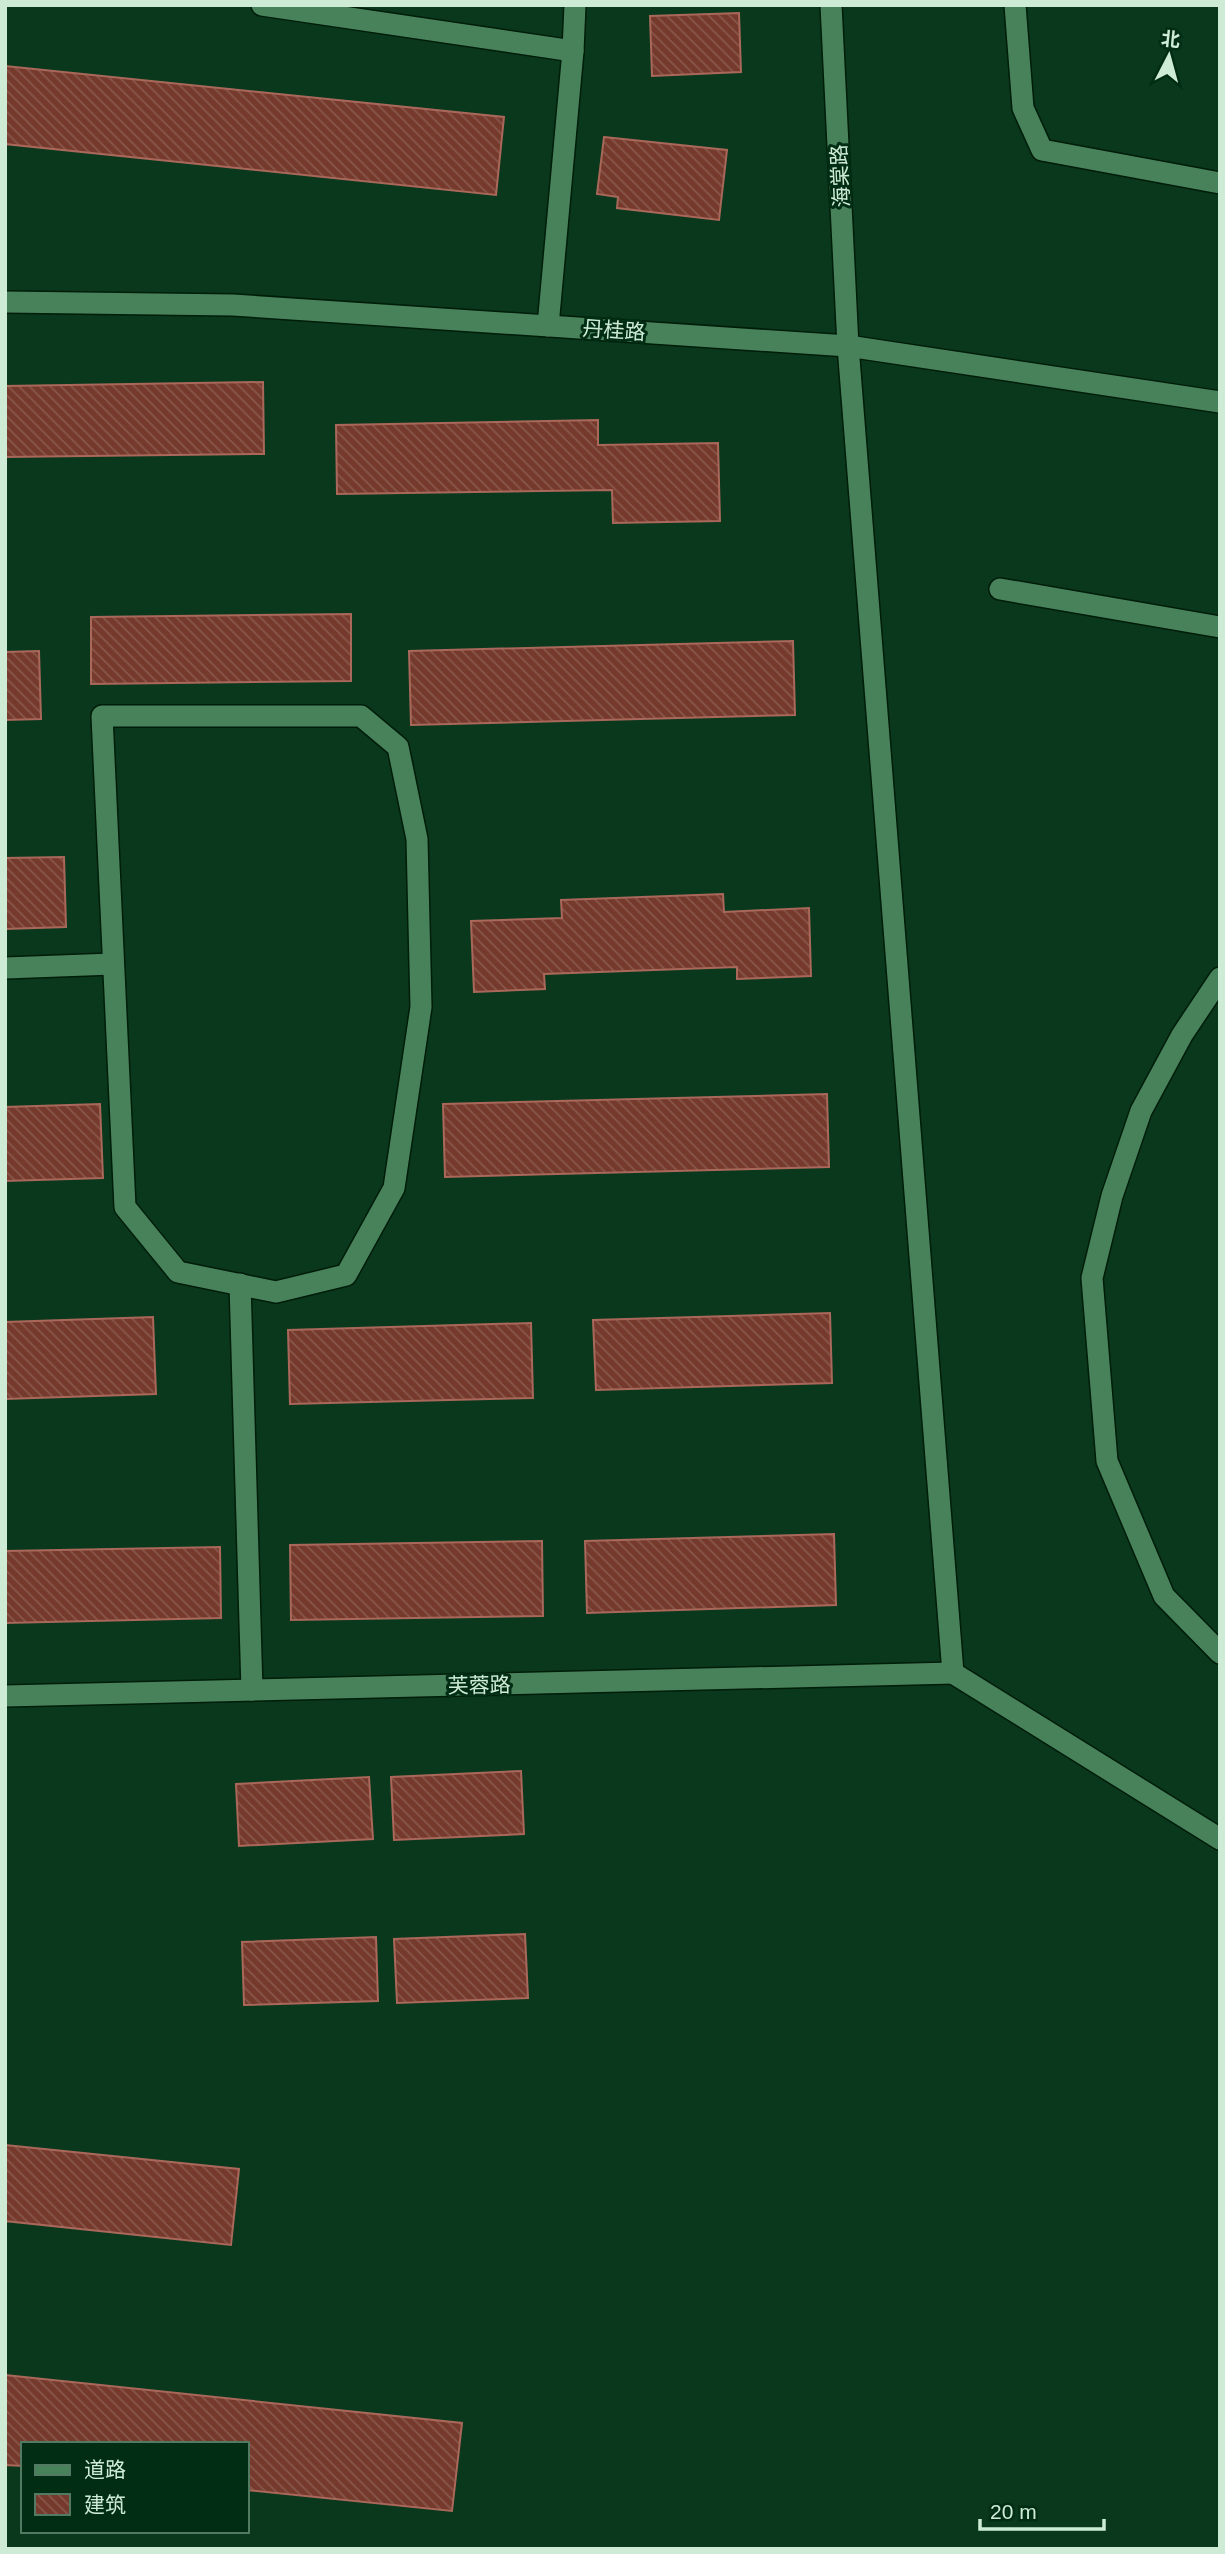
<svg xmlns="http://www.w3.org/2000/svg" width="1225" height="2554" viewBox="0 0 1225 2554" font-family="Arial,'Noto Sans SC',sans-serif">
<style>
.building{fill:url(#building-back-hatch);stroke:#a9685a;stroke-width:2}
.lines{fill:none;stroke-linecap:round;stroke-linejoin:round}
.minor-casing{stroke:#001d0a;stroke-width:24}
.minor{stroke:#48825b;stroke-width:21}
.labels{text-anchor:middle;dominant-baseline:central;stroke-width:6;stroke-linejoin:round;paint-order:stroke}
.street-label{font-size:21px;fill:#cdebd5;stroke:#002d13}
</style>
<defs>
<pattern id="building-back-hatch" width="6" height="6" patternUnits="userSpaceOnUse" patternTransform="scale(1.75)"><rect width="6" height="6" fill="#763a2d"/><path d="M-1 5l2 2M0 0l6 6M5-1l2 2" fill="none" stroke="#88574b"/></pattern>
</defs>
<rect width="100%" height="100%" fill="#09381d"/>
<g class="building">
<path d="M 739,13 L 741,72 L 652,76 L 650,16 Z"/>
<path d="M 5,66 L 504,117 L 496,195 L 5,144 Z"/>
<path d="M 604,137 L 727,150 L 719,220 L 617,208 L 618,197 L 597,194 Z"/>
<path d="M 263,382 L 264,454 L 5,457 L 5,386 Z"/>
<path d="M 598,420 L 598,445 L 718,443 L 720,521 L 613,523 L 612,490 L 337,494 L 336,425 Z"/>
<path d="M 351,614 L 351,681 L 91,684 L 91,617 Z"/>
<path d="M 793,641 L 795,715 L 411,725 L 409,651 Z"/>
<path d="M 39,651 L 41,719 L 5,720 L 5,652 Z"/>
<path d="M 64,857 L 66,927 L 5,929 L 5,858 Z"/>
<path d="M 723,894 L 724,912 L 809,908 L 811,976 L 737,979 L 737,967 L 544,974 L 545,989 L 474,992 L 471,921 L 562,918 L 561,900 Z"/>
<path d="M 827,1094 L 829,1167 L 445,1177 L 443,1104 Z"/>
<path d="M 100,1104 L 103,1178 L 5,1181 L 5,1107 Z"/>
<path d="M 830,1313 L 832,1383 L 596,1390 L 593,1320 Z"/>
<path d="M 153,1317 L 156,1394 L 5,1399 L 5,1322 Z"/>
<path d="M 531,1323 L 533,1398 L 290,1404 L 288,1330 Z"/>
<path d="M 834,1534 L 836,1605 L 587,1613 L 585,1541 Z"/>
<path d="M 542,1541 L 543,1616 L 291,1620 L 290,1545 Z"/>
<path d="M 220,1547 L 221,1618 L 5,1623 L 5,1551 Z"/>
<path d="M 521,1771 L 524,1834 L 394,1840 L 391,1777 Z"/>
<path d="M 369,1777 L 373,1839 L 239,1846 L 236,1784 Z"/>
<path d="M 525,1934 L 528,1998 L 397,2003 L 394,1939 Z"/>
<path d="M 376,1937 L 378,2001 L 244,2005 L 242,1942 Z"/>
<path d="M 5,2145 L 239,2169 L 231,2245 L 5,2221 Z"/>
<path d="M 5,2375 L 462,2423 L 452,2511 L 247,2490 L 247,2444 L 23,2444 L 23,2466 L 5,2465 Z"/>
</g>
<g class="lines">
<g class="minor-casing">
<g id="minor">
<path d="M 262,5 L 573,51"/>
<path d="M 831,5 L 848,346 L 953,1673"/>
<path d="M 1015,5 L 1023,108 L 1042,150 L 1220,183"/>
<path d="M 5,302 L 233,305 L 848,346 L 1220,402"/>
<path d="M 548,326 L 573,51 L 575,5"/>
<path d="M 1000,589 L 1220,627"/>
<path d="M 102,716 L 361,716 L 398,747 L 417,839 L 421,1007 L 394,1188 L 346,1275 L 276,1292 L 178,1272 L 125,1207 Z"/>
<path d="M 5,968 L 113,964"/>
<path d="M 1220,978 L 1182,1035 L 1141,1111 L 1112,1196 L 1092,1278 L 1107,1461 L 1164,1596 L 1220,1653"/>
<path d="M 240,1284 L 252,1690"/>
<path d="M 953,1673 L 1220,1839"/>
<path d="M 5,1696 L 953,1673"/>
</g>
</g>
<use href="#minor" class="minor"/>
</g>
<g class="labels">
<g class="street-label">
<text transform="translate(840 176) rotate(-93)">海棠路</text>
<text transform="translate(614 330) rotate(4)">丹桂路</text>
<text transform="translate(479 1685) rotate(-1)">芙蓉路</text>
</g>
</g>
<rect width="1225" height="2554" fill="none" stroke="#cdebd5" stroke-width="14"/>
<rect x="21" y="2442" width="228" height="91" fill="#002d13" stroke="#527961" stroke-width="2"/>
<rect x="35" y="2465" width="35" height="10" fill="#48825b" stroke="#527961" stroke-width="2"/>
<text x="84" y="2477" font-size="21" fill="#cdebd5">道路</text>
<rect x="35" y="2494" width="35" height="21" fill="url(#building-back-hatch)" stroke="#527961" stroke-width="2"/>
<text x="84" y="2512" font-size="21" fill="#cdebd5">建筑</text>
<g transform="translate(1169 56) rotate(6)" stroke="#002d13" stroke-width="5" paint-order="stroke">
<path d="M0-5L12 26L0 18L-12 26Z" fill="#cdebd5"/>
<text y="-10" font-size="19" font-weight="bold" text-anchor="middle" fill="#cdebd5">北</text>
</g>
<path d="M980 2519v10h124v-10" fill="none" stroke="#cdebd5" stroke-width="3.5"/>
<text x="990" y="2519" font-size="21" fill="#cdebd5" stroke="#002d13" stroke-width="5" paint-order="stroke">20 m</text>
</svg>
